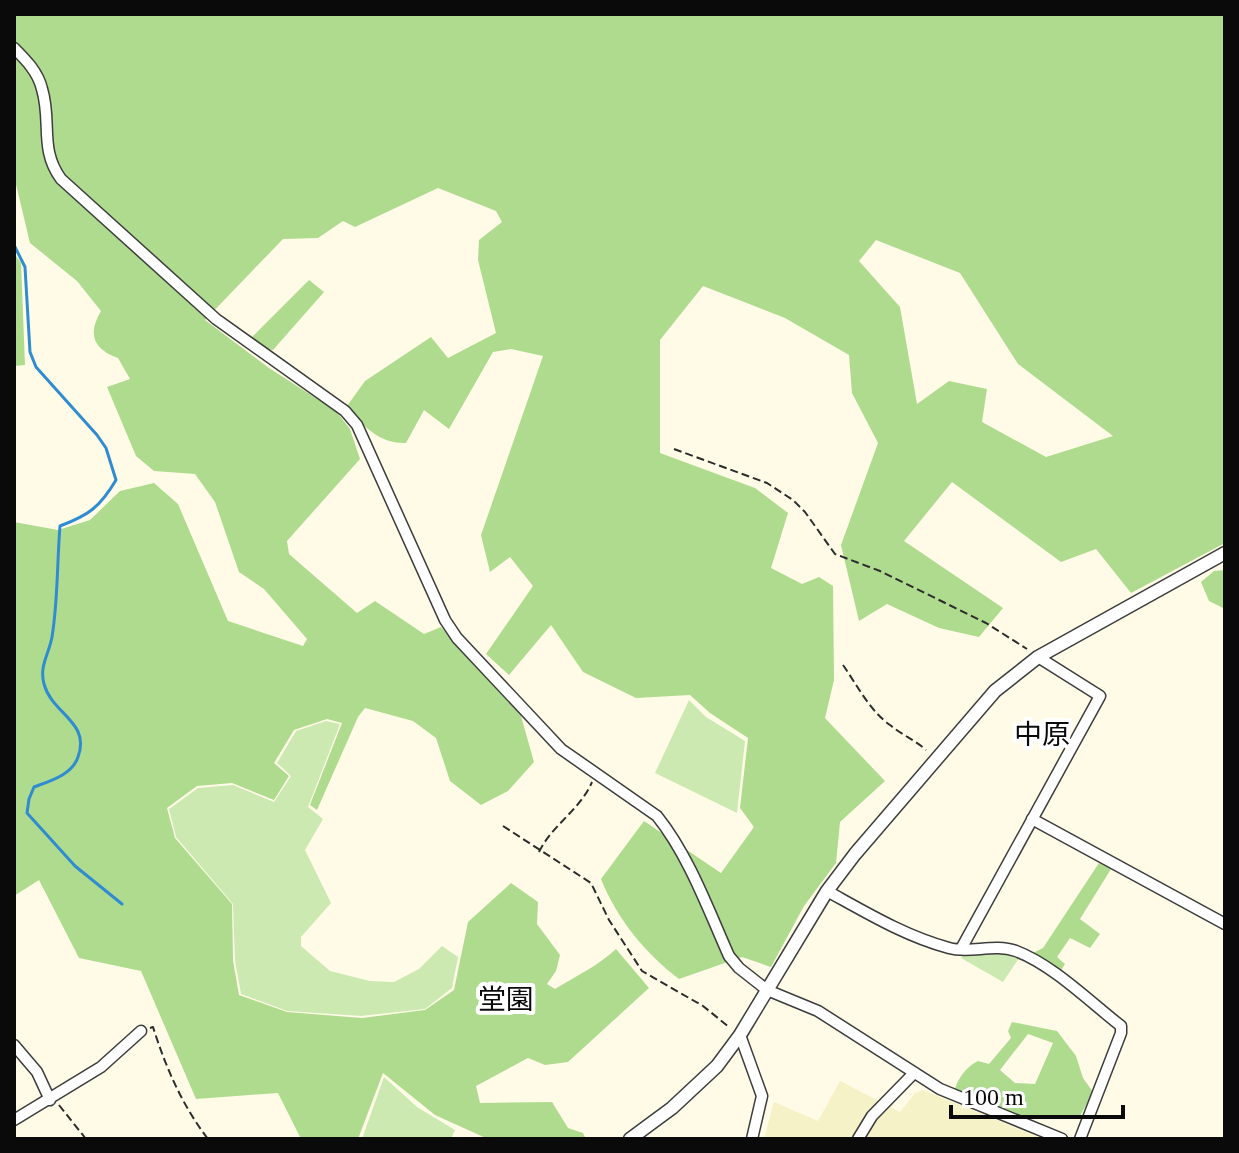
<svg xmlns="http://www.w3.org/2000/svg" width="1239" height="1153" viewBox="0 0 1239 1153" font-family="'Times New Roman','Noto Sans JP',serif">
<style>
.farmland{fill:#f5f2c7}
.green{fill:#cce9b1}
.forest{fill:#afdb8f;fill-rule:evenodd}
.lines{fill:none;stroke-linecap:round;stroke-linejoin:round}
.stream{stroke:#2f8cd1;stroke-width:3}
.minor-casing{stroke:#3d3d3d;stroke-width:13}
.tertiary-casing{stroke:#3d3d3d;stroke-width:15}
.path{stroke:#2c2c2c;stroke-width:2;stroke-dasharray:8 4;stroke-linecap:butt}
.minor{stroke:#fff;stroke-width:10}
.tertiary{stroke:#fff;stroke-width:12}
.labels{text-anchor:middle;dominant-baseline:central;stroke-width:8;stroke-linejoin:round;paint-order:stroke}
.quarter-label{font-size:28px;fill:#0a0a0a;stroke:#fff}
</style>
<rect width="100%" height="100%" fill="#fffbe7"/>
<path class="farmland" d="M 840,1081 L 900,1112 L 915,1093 L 923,1090 L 1043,1139 L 764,1139 L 774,1102 L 818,1121 Z"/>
<g class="green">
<path d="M 689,700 L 706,717 L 745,741 L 737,813 L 655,773 Z"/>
<path d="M 326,721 L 340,724 L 308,807 L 323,819 L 305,850 L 331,903 L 301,937 L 301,946 L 330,971 L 370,981 L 394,982 L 419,969 L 442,946 L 458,957 L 452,988 L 425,1009 L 361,1016 L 287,1011 L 241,994 L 235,960 L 233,904 L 176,837 L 169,809 L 198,788 L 233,785 L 274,802 L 291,776 L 277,763 L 296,731 Z"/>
<path d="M 963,953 L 1005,953 L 1019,958 L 1003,982 L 961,958 Z"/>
<path d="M 384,1077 L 417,1107 L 455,1130 L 451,1139 L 362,1139 Z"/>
</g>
<g class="forest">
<path d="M 14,14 L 1225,14 L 1225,543 L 1131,593 L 1096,549 L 1061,562 L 952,482 L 904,541 L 1003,608 L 979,637 L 939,628 L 887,604 L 859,621 L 841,545 L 878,443 L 852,393 L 849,355 L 785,318 L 703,286 L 660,340 L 660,453 L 755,488 L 788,513 L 771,568 L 802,584 L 819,577 L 833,586 L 834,680 L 825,718 L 885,781 L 840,822 L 836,863 L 804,906 L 771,967 L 742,957 L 679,979 C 645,953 617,919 601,879 L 644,821 L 721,873 L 754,827 L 740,808 L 748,738 L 710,713 L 690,695 L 636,698 L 583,672 L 551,625 L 509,675 L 486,654 L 533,586 L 510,557 L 490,572 L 481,535 L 543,356 L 511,349 L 493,352 L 449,429 L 424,410 L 406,443 C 379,444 363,426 347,406 L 365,381 L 431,337 L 448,358 L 496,333 L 478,260 L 479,240 L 502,222 L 496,211 L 438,188 L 355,227 L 343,221 L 318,238 L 283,239 L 205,320 L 269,368 L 336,411 L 350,429 L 360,459 L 287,541 L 289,554 L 357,613 L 375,601 L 424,634 L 441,627 L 521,716 L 534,762 L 508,791 L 481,805 L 450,781 L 436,738 L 413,721 L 365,708 L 358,717 L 317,810 L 310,805 L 342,723 L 327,719 L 294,730 L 274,763 L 289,776 L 274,800 L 232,783 L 197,786 L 167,808 L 175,838 L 232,904 L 233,961 L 239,995 L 287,1012 L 362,1018 L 425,1010 L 454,990 L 468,922 L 511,883 L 538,902 L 537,924 L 560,955 L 556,971 L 547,984 L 555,989 C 576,976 598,966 616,949 L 649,988 L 568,1062 L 545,1065 L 528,1058 L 476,1086 L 480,1103 L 552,1102 L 568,1128 L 583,1133 L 586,1139 L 488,1139 L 435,1115 L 383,1073 L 358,1139 L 301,1139 L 278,1093 L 196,1099 L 141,971 L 79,958 L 39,880 L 14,896 L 14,522 L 58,530 L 90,520 L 120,491 L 154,483 L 178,504 L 228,621 L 303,646 L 307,639 L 264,589 L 239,572 L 215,502 L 195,474 L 154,471 L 136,456 L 107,387 L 130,379 L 118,358 C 92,349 88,333 101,311 L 77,281 L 30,243 L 14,176 ZM 876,240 L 960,273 L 1018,364 L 1113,436 L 1046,457 L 982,422 L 987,389 L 949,381 L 917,404 L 900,307 L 859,261 Z"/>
<path d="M 14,253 L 21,263 L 25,365 L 14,366 Z"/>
<path d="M 309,280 L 324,292 L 273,350 L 262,348 L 251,338 Z"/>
<path d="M 1225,570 L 1225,609 L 1209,601 L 1201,582 L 1214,571 Z"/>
<path d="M 1099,863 L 1111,869 L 1080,919 L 1100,934 L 1090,948 L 1070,938 L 1057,957 L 1065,964 L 1060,972 L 1033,953 L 1043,948 Z"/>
<path d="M 1012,1022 L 1057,1031 L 1076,1056 L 1083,1078 L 1093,1092 L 1079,1118 L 1054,1115 L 1029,1119 L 964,1095 L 955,1089 C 958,1078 967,1066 978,1061 L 989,1064 L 1011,1038 L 1008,1031 ZM 1028,1034 L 1053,1043 L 1035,1084 L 1015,1083 L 1000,1070 Z"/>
</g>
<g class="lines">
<path class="stream" d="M 14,245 L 25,267 L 30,352 L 36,367 L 97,435 L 106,448 L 116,480 C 100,507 89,515 60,526 C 57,562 58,601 52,637 C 49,654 39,666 44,684 C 52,714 91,722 78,757 C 72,775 50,781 34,787 L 29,799 L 27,813 L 75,866 L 122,904"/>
<g class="minor-casing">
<g id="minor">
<path d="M 14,48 C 26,60 38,72 42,89 C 52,122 39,149 61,179 L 216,319 L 345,411 L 357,425 L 445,620 L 457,638 L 561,749 L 657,816 C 689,856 708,909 729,956 L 739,968 L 767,990 L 818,1011 L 940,1089 L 1062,1139"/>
<path d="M 1032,819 L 1225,924"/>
<path d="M 827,891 C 867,913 905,936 949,948 C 970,954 994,943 1016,951 C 1053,965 1090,1002 1121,1026 L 1121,1033 L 1080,1139"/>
<path d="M 961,949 L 1100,696 L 1038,657"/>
<path d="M 740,1035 L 762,1096 L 752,1139"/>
<path d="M 14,1045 L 37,1072 L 50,1100"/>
<path d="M 14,1120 L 101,1067 L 141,1031"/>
<path d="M 858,1139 L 872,1116 L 914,1073"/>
</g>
</g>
<g class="tertiary-casing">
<path id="tertiary" d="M 630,1139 L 672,1108 L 717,1066 L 740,1035 L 827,891 L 855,854 L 995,691 L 1038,657 L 1225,553"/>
</g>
<g class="path">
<path d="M 674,449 L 767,483 L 793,500 L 805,512 L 835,554 L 880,571 L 986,623 L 1027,649"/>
<path d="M 843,665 C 857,685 870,711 890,725 C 902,735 915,740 926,750"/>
<path d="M 503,826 L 591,883 L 609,920 L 642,971 L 703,1006 L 729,1027"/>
<path d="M 539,852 C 552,825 580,810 592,782"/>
<path d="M 150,1028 L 153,1027 C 166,1068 182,1105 208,1139"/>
<path d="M 59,1105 L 86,1139"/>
</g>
<use href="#minor" class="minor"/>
<use href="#tertiary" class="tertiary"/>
</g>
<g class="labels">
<g class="quarter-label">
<text x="1042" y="734">中原</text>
<text x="506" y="999">堂園</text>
</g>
</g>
<rect width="1239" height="1153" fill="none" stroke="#0a0a0a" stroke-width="32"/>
<path d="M951 1105v12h172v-12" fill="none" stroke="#0a0a0a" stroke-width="4"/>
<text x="963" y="1105" font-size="24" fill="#0a0a0a" stroke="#ffffff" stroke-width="6" paint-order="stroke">100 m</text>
</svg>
